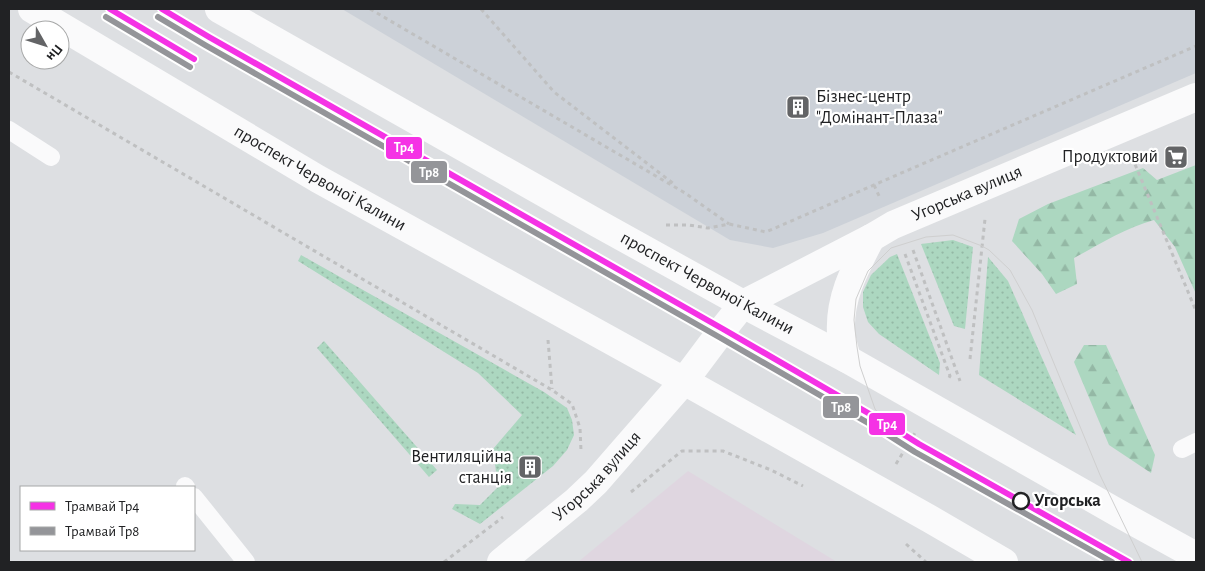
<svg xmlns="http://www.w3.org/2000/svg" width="1205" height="571" viewBox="0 0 1205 571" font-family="'Alegreya Sans',sans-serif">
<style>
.built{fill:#ccd1d8}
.industrial{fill:#dfd6e0}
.grass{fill:url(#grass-dots)}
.forest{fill:url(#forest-firs)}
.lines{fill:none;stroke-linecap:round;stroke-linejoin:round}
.path{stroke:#bfc0c1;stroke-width:3;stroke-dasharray:4 4;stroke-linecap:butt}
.service{stroke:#fafafb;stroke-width:18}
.minor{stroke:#fafafb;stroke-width:28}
.tertiary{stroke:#fafafb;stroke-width:28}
.secondary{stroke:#fafafb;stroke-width:28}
.tram{stroke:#cfcfcf;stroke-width:1}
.tram-1-casing{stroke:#fff;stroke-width:10}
.tram-2-casing{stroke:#fff;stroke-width:10}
.tram-1{stroke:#f532e5;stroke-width:6}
.tram-2{stroke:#949599;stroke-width:6}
.stop-dot{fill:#fff;stroke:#212224;stroke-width:2.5}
.labels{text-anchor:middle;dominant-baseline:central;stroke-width:4.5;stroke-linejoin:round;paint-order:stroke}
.poi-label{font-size:18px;fill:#212224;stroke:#fff;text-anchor:end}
.street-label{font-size:18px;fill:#212224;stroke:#fff}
.stop-label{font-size:18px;font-weight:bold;fill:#212224;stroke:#fff;text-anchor:start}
.line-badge{stroke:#fff;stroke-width:2}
.badge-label{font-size:14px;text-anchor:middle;font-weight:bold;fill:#fff}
</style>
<defs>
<pattern id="grass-dots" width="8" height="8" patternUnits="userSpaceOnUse" patternTransform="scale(1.25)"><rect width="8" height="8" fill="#acd7c0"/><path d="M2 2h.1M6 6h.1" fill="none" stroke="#94b8a5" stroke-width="1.8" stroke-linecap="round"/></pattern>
<pattern id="forest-firs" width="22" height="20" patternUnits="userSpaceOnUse" patternTransform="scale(1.25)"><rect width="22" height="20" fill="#acd7c0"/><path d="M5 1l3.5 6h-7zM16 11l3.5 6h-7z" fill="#94b8a5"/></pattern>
</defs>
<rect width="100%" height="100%" fill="#dddfe2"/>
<path class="built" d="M 342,9 L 1196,9 L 1196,73 L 823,233 L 773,248 L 730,240 Z"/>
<path class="industrial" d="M 688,471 L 837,562 L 578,562 Z"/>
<g class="grass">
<path d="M 953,240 L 973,247 L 965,329 L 954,326 L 921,244 Z"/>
<path d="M 897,254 L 940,363 L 939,375 L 879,334 L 868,322 L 863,307 L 863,292 L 871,275 L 890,257 Z"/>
<path d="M 301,255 L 544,392 L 567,408 L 572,420 L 574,435 L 567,450 L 553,466 L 480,524 L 452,509 L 455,504 L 480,505 L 498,487 L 493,449 L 522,415 L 478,373 L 298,261 Z"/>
<path d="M 988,257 L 1008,281 L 1076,435 L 979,375 Z"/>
<path d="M 324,341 L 437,470 L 429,477 L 317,348 Z"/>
</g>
<g class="forest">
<path d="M 1196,165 L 1196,294 L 1175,247 L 1154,220 C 1125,228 1100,244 1074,258 L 1077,284 L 1056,294 L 1042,274 L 1012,241 L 1019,219 L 1048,204 L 1143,168 L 1157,180 Z"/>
<path d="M 1084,345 L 1106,345 L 1155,455 L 1151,473 L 1109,445 L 1074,362 Z"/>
</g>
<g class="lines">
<g class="path">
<path d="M 370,9 L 685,193 L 729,224"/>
<path d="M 481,9 L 554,92 L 674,184"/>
<path d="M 9,72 L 552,390 L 572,404 L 580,428 L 581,451"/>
<path d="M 1132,157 L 1196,311"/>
<path d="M 874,185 L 880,198"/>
<path d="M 666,225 L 689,225 L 708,228 L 729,224 L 766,232 L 906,171 L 1196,46"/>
<path d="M 913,250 L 960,381"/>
<path d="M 905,254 L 950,376 L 947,381"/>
<path d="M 548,340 L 552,389"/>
<path d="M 970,359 L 985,219"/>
<path d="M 896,464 L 915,433"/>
<path d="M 631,492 L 682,451 L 723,451 L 771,470 L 803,486"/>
<path d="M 906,544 L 926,562"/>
<path d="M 444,562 L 503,517"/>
</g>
<g class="service">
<path d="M 9,130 L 51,157"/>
<path d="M 1182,449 L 1196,442"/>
<path d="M 185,486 L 186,487"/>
<path d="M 194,497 L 246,562"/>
</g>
<path class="minor" id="s1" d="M 501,562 L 577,500 L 596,482 L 684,381"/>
<g class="tertiary">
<path id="s2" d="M 743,304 L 871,238 L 893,225 L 1196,97"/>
<path d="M 847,359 C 845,351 842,341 841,333 C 839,297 855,269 871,238"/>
</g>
<g class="secondary">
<path id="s3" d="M 32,9 L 318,179 L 684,381 L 930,519 L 1004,562"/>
<path id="s4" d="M 219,9 L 597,223 L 743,304 L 847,359 L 1118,513 L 1196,556"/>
<path d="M 684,381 L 723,329 L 743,304"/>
</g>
<path class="tram" d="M 887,424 L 875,409 L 860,366 L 857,347 L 854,320 L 856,299 L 868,271 L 891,248 L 926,237 L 953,235 L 982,246 L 989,250 L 1010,270 L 1032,310 L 1100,475 L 1142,562"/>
<g class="tram-1-casing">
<g id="tram-1">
<path d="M 110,9 L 194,59"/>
<path d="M 162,9 L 209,37 L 723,329 L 887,424 L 919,444 L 1129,562"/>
</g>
</g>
<g class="tram-2-casing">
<g id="tram-2">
<path d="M 106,17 L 190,67"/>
<path d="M 158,17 L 205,45 L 719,337 L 882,431 L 915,452 L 1112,562"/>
</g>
</g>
<use href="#tram-1" class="tram-1"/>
<use href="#tram-2" class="tram-2"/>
</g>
<defs>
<g id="building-square" transform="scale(1.25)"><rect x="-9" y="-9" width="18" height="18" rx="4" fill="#636466" stroke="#fff"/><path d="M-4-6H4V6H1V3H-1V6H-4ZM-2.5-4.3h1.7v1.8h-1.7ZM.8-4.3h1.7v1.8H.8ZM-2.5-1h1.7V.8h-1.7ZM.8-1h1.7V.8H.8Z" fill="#fff"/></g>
<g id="supermarket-square" transform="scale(1.25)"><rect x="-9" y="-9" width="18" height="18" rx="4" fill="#636466" stroke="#fff"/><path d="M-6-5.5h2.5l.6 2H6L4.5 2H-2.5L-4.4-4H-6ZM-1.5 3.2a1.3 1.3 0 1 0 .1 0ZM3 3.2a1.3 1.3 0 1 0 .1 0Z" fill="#fff"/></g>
</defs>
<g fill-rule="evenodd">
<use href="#building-square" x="798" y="107"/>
<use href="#supermarket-square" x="1176" y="157"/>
<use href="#building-square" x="530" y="467"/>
</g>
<circle class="stop-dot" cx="1021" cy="501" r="8"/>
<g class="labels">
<g class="poi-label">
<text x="816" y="97" text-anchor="start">Бізнес-центр<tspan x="816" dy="21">"Домінант-Плаза"</tspan></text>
<text x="1158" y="157">Продуктовий</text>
<text x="512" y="457">Вентиляційна<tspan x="512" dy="21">станція</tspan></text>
</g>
<g class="street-label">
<text stroke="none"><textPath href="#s3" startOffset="334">проспект Червоної Калини</textPath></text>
<text stroke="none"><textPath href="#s2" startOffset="250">Угорська вулиця</textPath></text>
<text stroke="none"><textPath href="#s4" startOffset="560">проспект Червоної Калини</textPath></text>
<text stroke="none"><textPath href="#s1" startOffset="129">Угорська вулиця</textPath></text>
</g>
<g class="stop-label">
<text x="1034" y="501">Угорська</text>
</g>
</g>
<g class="line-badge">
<rect x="385" y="136" width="38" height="24" rx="5" fill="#f532e5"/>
<rect x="410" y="160" width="38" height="24" rx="5" fill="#949599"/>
<rect x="822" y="395" width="38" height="24" rx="5" fill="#949599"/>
<rect x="868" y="412" width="38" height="24" rx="5" fill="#f532e5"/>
</g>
<g class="badge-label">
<text x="404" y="152">Тр4</text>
<text x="429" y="177">Тр8</text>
<text x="841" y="412">Тр8</text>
<text x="887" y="429">Тр4</text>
</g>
<rect width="1205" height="571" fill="none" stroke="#212224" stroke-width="20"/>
<rect x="20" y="486" width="175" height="65" fill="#ffffff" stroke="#a6a7a7"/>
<rect x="30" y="502" width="25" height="8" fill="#f532e5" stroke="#a6a7a7"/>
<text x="65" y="511" font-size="15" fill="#212224">Трамвай Тр4</text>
<rect x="30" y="527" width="25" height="8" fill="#949599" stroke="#a6a7a7"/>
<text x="65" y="536" font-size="15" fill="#212224">Трамвай Тр8</text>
<g transform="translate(45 45) rotate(129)"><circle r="24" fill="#ffffff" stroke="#a6a7a7"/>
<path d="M0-4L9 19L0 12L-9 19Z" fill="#636466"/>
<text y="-8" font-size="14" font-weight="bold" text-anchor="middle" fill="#212224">Пн</text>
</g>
</svg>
